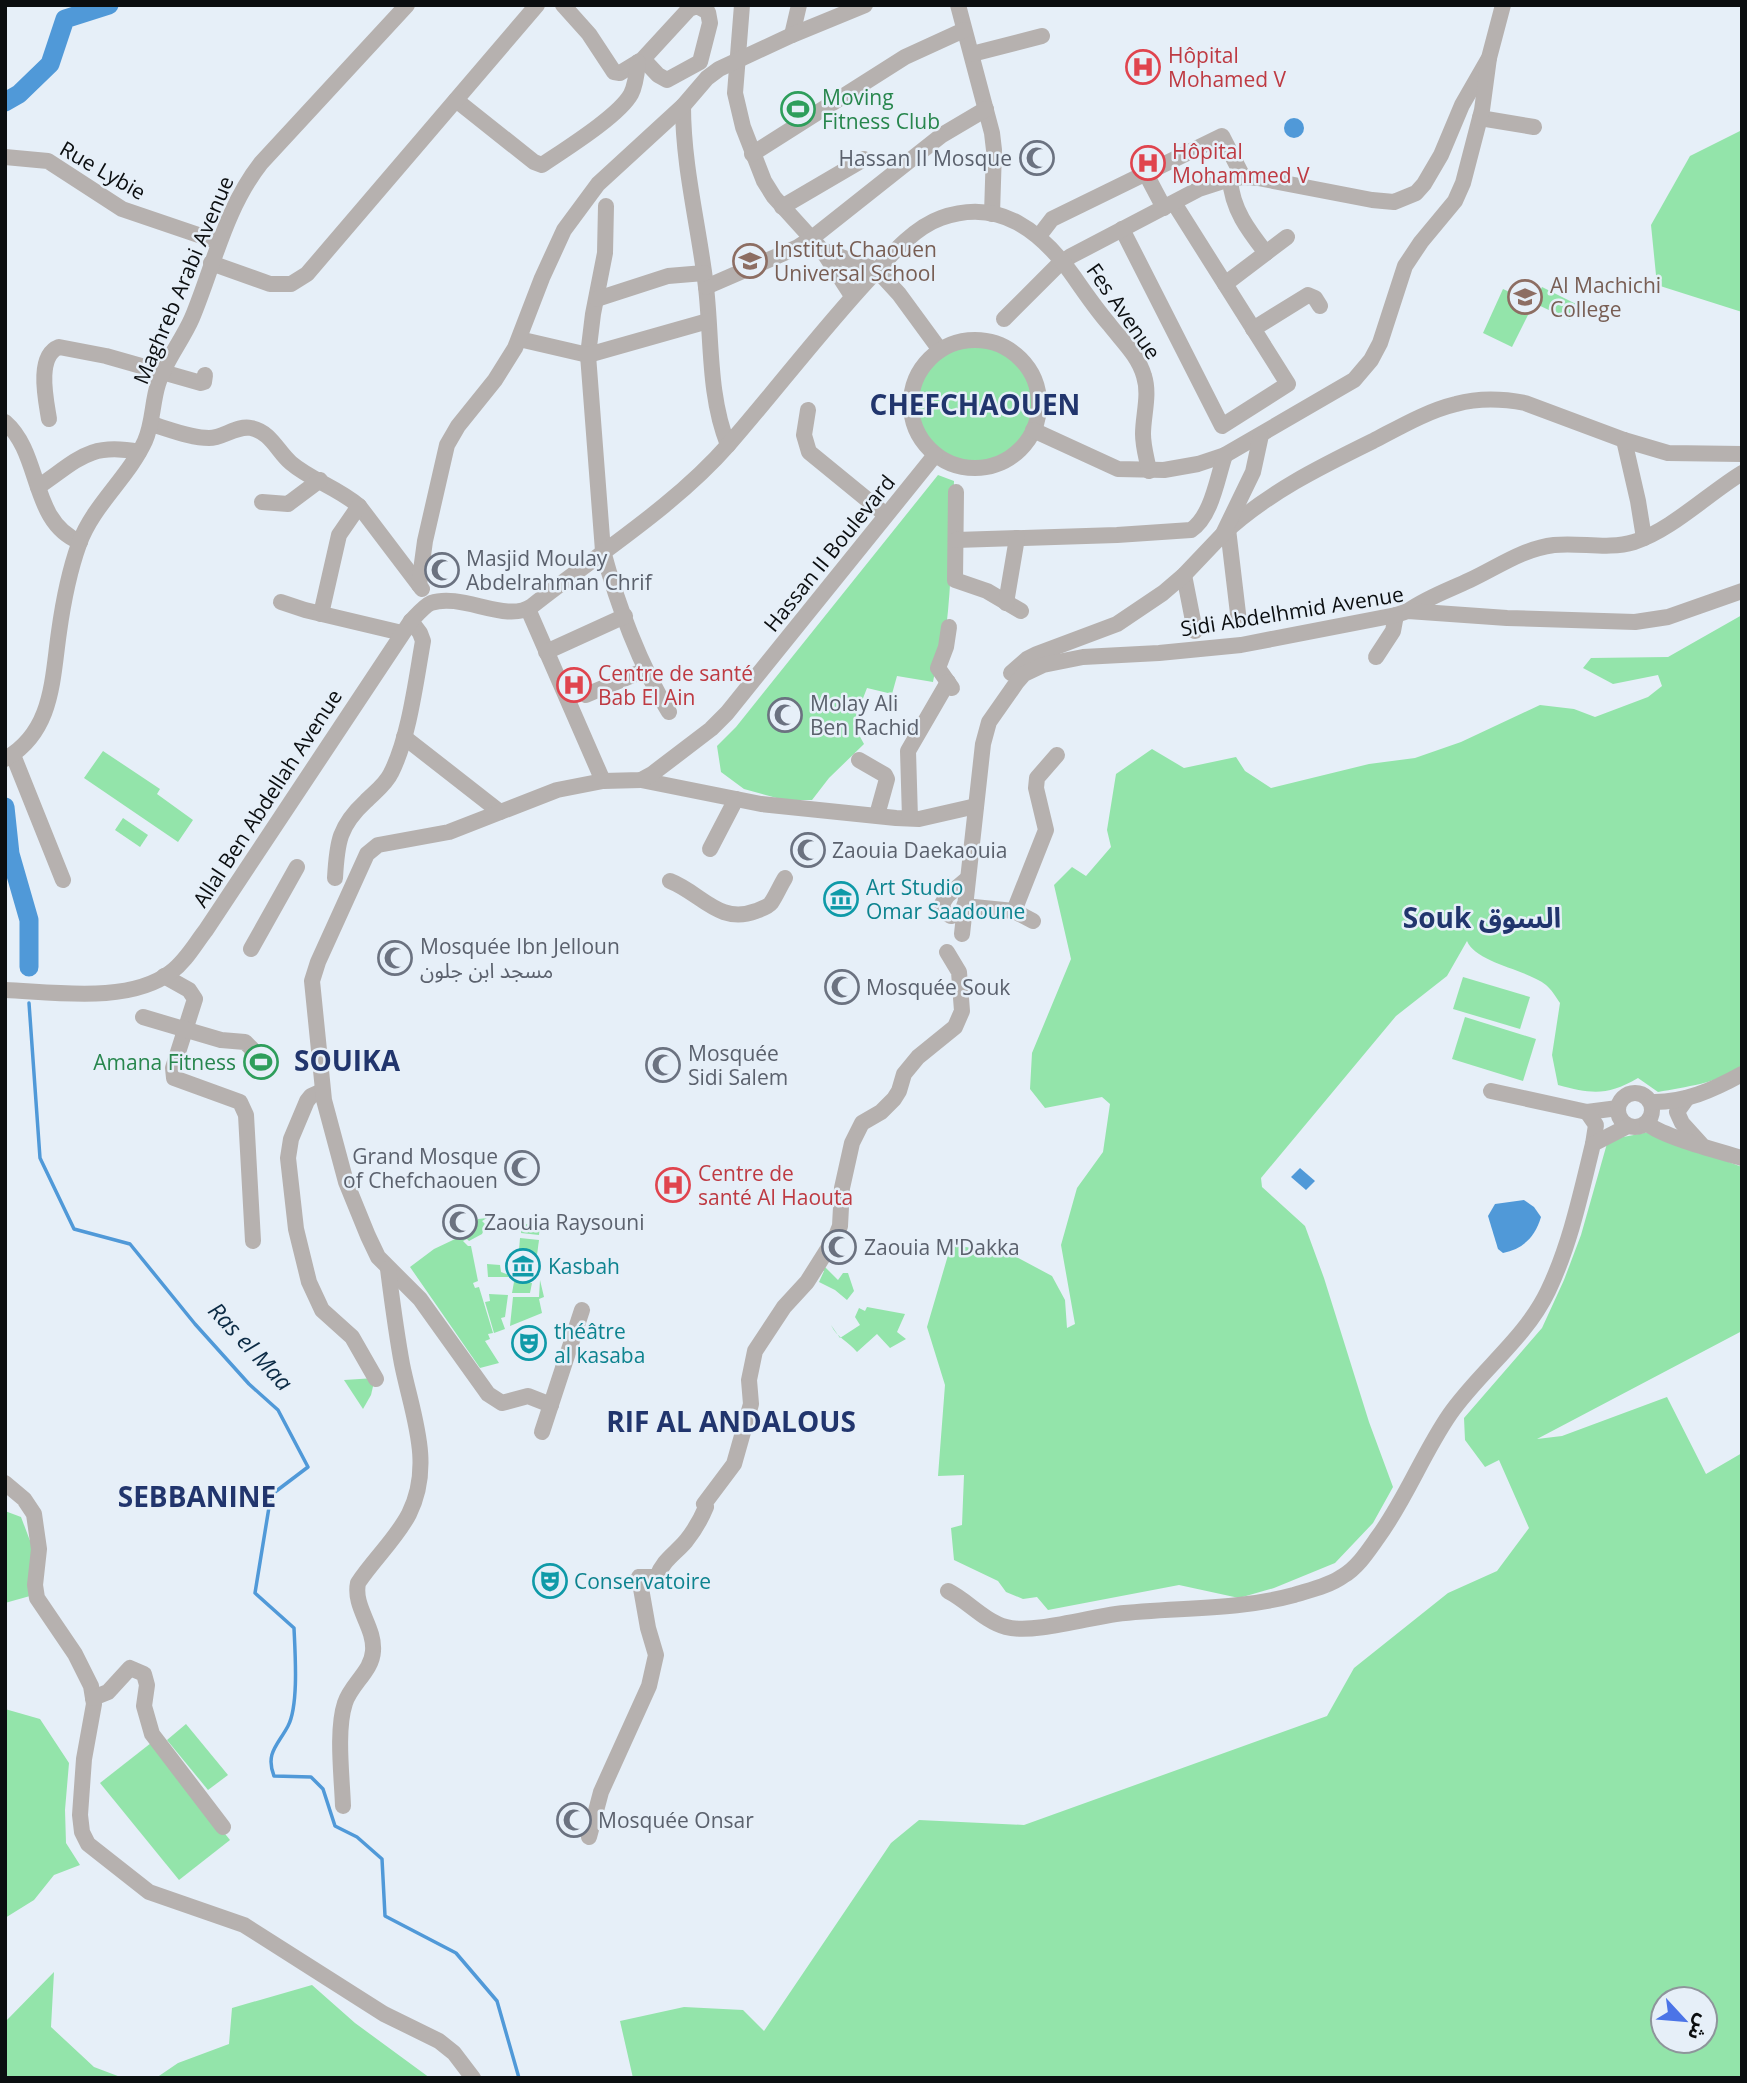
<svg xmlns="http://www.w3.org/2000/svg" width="1747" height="2083" viewBox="0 0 1747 2083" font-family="'Open Sans','Noto Sans Arabic',sans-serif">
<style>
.green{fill:#93e4aa;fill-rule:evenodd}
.water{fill:#5099d8}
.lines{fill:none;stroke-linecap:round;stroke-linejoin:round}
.stream{stroke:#5099d8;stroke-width:3.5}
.river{stroke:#5099d8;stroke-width:19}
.minor{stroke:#b6b1af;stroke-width:16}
.labels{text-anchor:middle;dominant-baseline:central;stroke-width:5;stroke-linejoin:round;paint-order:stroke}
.health-label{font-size:21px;fill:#be3a42;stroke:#e6eff8;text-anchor:start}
.leisure-label{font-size:21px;fill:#27864d;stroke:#e6eff8;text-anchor:start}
.worship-label{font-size:21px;fill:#5b616d;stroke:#e6eff8;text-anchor:start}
.street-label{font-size:21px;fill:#0b0e10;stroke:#e6eff8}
.education-label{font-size:21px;fill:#785e54;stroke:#e6eff8;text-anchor:start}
.culture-label{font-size:21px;fill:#0d838f;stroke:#e6eff8;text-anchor:start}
.water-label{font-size:23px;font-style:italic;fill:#0c2b45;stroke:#e6eff8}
.district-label{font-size:28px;font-weight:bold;fill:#21356d;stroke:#e6eff8}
</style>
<rect width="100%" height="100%" fill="#e6eff8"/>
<g class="green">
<path d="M 1742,130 L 1742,312 L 1657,285 L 1651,225 L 1690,156 Z"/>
<path d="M 1542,287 L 1578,305 L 1570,320 L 1534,303 Z"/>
<path d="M 1503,289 L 1534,303 L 1512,347 L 1483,333 Z"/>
<circle cx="975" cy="404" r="58"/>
<path d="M 938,475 L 954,481 C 952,537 952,590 944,645 C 942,658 935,669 933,682 L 897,676 L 892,694 L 867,688 L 853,724 L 864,744 L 829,778 L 812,800 L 784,800 L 744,789 L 721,772 L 717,746 L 736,727 Z"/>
<path d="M 1742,615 L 1742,1067 C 1718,1083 1685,1087 1658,1092 L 1638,1078 C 1607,1096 1592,1094 1558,1085 L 1552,1055 L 1560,1003 C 1556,997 1551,989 1546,985 C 1526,969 1476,963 1467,941 L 1447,976 L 1396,1016 L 1261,1178 L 1262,1187 L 1305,1226 L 1324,1278 L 1369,1422 L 1393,1487 L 1373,1523 L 1335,1563 L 1274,1588 L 1239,1598 L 1179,1585 L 1048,1610 L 1037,1597 L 1023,1599 L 1006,1592 L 998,1581 L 954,1560 L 951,1528 L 962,1525 L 964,1475 L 938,1476 L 945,1385 L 927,1327 L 951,1245 L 1009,1253 L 1052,1276 L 1065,1300 L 1067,1328 L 1075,1324 L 1061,1245 L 1077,1188 L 1103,1152 L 1110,1104 L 1102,1097 L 1045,1108 L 1030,1089 L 1032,1053 L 1071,959 L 1054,885 L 1072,867 L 1086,876 L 1111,847 L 1107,830 L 1116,774 L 1152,749 L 1184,768 L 1236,757 L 1245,771 L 1271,788 L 1369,764 L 1415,758 L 1461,742 L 1540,705 L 1574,709 L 1595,717 L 1648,697 L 1662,686 L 1658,675 L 1613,684 L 1583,668 L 1591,658 L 1668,657 Z"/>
<path d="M 103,751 L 160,789 L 157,794 L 193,820 L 178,842 L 84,778 Z"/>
<path d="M 123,818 L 148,835 L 140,847 L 115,830 Z"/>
<path d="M 1463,977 L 1530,997 L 1520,1029 L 1453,1009 Z"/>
<path d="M 1465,1017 L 1536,1039 L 1523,1081 L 1452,1059 Z"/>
<path d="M 1649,1132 L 1742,1167 L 1742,1331 L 1537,1439 L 1562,1436 L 1667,1397 L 1706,1474 L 1742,1453 L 1742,2078 L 633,2078 L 620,2021 L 684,2007 L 743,2010 L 764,2031 L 891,1843 L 919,1820 L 1024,1825 L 1327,1716 L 1354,1668 L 1448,1593 L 1497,1571 L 1529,1528 L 1499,1460 L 1485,1467 L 1465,1440 L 1464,1418 L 1542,1328 L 1564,1280 L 1581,1235 L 1608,1140 ZM 1663,1999 L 1705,1999 L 1705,2041 L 1663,2041 Z"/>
<path d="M 487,1218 L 482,1221 L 486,1225 L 482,1234 L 469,1241 L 467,1239 L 463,1241 L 468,1246 L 471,1246 L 478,1281 L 473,1283 L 475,1288 L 479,1287 L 493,1333 L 488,1334 L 490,1339 L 485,1341 L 499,1363 L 480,1368 L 410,1267 L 434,1249 L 472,1231 L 478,1219 Z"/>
<path d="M 522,1224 L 540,1224 L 539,1235 L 521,1233 Z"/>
<path d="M 520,1238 L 539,1240 L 537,1255 L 519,1250 Z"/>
<path d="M 487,1264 L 500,1265 L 501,1272 L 509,1275 L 509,1277 L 488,1277 Z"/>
<path d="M 823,1265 L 838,1280 L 843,1273 L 848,1273 L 854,1291 L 847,1300 L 835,1290 L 819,1282 L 824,1271 L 821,1270 Z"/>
<path d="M 540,1280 L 544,1297 L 539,1299 L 542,1313 L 510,1326 L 513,1297 L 539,1297 Z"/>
<path d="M 514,1282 L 532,1283 L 530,1293 L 512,1293 Z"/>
<path d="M 489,1294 L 508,1295 L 505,1317 L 501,1318 L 505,1329 L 494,1333 L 485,1302 L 490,1301 Z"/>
<path d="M 867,1307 L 905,1314 L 897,1332 L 906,1339 L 890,1348 L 877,1334 L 857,1352 C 848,1341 837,1338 831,1325 L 840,1338 L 860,1325 L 855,1317 L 859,1308 L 865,1311 Z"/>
<path d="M 375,1378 L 371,1395 L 363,1409 L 344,1380 Z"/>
<path d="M 5,1511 L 21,1517 L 32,1546 L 30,1596 L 5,1603 Z"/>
<path d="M 5,1709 L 40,1719 L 69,1763 L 65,1810 L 66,1843 L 80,1865 L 54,1875 L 34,1900 L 5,1918 Z"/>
<path d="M 186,1724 L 228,1775 L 208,1790 L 167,1740 Z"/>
<path d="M 151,1743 L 230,1840 L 179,1880 L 100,1783 Z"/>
<path d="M 54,1972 L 51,2027 L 94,2067 L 123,2078 L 5,2078 L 5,2022 Z"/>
<path d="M 312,1985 L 355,2023 L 430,2078 L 156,2078 L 178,2063 L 229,2044 L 232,2008 Z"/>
</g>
<g class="water">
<circle cx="1294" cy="128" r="10"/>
<path d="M 1300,1168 L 1315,1181 L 1306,1190 L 1291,1177 Z"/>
<path d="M 1524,1200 L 1534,1207 L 1541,1217 C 1535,1237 1523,1249 1503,1253 L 1498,1249 L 1488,1216 L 1495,1204 Z"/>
</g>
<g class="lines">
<path class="stream" d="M 29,1003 L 40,1158 L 74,1229 L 130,1244 L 195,1324 L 249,1384 L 278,1410 L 308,1467 L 271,1495 L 255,1593 L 294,1628 C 295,1652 299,1705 288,1726 C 278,1745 265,1753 274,1776 L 311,1777 L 323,1789 L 335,1826 L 357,1837 L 382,1859 L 385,1916 L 456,1953 L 497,2001 L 519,2078"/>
<g class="river">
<path d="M 5,102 L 19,94 L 50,64 L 65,19 L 109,5"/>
<path d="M 5,807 L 10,854 L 29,920 L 29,967"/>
</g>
<g class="minor">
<path d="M 563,5 L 589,34 L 614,72 L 620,73 L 643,59 L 658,75 L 667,80 L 700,62 L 710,23 L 708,12 L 697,6 L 689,9 L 643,59"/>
<path d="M 742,5 L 735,93 L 743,127 L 764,181 L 774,197 L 822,250 L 877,270 L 899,294 L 940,350"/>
<path d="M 958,5 L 992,133 L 994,150 L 992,214"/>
<path d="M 792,35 L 799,5"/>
<path d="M 972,54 L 1042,36"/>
<path d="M 456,100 L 534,162 L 542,165 C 564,150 619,116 631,94 C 636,84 637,72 638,62"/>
<path d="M 683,106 C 683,167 699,227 706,287 C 712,340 708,395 728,445"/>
<path d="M 1480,118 L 1534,127"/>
<path d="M 752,154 L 905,57 L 964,30"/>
<path d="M 5,157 L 48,161 L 122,209 L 219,242"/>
<path d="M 1146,174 L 1164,208"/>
<path d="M 1230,179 C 1232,209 1248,230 1266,253"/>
<path d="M 606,206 L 605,253 L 593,314 L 588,355 L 603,551 C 617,603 640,666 669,712"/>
<path d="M 782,207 L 864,159"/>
<path d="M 1122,229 L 1222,426 L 1288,384 L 1174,203"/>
<path d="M 1039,236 L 1052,219 L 1222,136 L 1243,177"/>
<path d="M 822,250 L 852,296"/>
<path d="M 211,263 L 270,284 L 291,284 L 307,274 L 537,5"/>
<path d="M 1225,284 L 1287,237"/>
<path d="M 706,287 L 798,247 L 812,238 L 942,135 L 986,109"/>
<path d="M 597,299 L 668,276 L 704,273"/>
<path d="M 1004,319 L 1057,266 L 1071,256 L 1199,189 L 1230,179 L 1243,177 L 1258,178 L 1372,200 L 1394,202 L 1416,193 L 1424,184 L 1441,155 L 1462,105 L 1489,58 L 1503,5"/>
<path d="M 1253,329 L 1308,295 L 1315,298 L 1320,306"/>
<path d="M 519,339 L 588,355 L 708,321"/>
<circle cx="975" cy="404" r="64"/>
<path d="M 808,410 L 804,435 L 809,452 L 886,515"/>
<path d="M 49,419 C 46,400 36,356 59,347 L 106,356 L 201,383 L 204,382 L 205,375"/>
<path d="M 5,422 C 42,454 30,522 80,542"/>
<path d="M 151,424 C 169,429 190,438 209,438 C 223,438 237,425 251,428 C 271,432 277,451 291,463 C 311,480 338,488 359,506 L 422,589"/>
<path d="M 1033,430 L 1118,469 L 1164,470 L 1198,464 L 1225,455 L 1354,380 L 1371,360 L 1380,343 L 1405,266 L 1421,242 L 1455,201 L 1463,183 L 1482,110 L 1489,58"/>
<path d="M 1624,440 L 1638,501 L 1644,538"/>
<path d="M 38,487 C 78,460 89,442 139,452"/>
<path d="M 956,492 L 955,580 L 987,591 L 1021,611"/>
<path d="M 262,502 L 288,504 L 320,480"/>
<path d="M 1228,529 L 1239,622"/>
<path d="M 1223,534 C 1267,493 1320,467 1373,441 C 1400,427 1427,411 1456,404 C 1478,398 1504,399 1525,403 L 1624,440 L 1668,453 L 1742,454"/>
<path d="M 956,540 L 1117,535 L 1191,530 C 1212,516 1217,478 1225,455"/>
<path d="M 1184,575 L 1195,631"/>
<path d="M 419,585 L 425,541 L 447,445 L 458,426 L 495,380 L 515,348 L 542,278 L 564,230 L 598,184 L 683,106 L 707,78 L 719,69 L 792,35 L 865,5"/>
<path d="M 281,602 L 305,610 L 402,633"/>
<path d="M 1006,603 L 1017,538"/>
<path d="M 528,609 L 603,781"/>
<path d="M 1408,611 C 1428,597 1449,590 1470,580 C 1498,567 1522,549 1554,545 C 1580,542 1608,550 1634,542 C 1670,531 1709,493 1742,473"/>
<path d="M 321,614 L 339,535 L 359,506"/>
<path d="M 949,627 L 946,647 L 938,668 L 952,688"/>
<path d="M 546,652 L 625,616"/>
<path d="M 1376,657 L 1393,631 L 1396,615"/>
<path d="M 1011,673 L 1027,659 L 1037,654 L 1117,624 L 1163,593 L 1184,575 L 1223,534 L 1253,472 L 1261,435"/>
<path d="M 586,695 L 645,670"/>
<path d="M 404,737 L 500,812"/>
<path d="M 13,755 L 63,880"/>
<path d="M 5,759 C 53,732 52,680 59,632 C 63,603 69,572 79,544 C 93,505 128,478 145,441 C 153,423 152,403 158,384 C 165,361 182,341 192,318 C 214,265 225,209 261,163 L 407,5"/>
<path d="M 859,760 L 885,775 L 887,779 L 877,815"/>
<path d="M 641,780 L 761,804 L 896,818 L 919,819 L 976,806"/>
<path d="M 910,818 L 908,751 L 948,682"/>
<path d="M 710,849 L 736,799"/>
<path d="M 335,878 C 337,842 339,826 366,801 C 375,792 386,784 391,773 C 409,738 416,680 423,641 L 420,633 L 411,621"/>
<path d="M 670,881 C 701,893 719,925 756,911 C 761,909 768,907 771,903 C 776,896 780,886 785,878"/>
<path d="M 964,906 L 1014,911 L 1033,921"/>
<path d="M 1014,911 L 1046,830 L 1036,788 L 1037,778 L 1057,755"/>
<path d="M 964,912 L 951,916 L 944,912 L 942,904 L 947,896 L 967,879"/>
<path d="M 962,934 L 983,744 L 989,722 L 1017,682 L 1024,674 L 1043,665 L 1083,657 L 1159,653 L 1241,645 L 1396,615 L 1408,611 L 1507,618 L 1635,622 L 1668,617 L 1742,591"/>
<path d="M 251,949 L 297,867"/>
<path d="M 164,976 L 189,990 L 195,999 L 173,1068 L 174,1078 L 240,1102 L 246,1115 L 253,1241"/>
<path d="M 5,990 C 54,992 130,1004 171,972 C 186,961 195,944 206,930 L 411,621 C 416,616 424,606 431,603 C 462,592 506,624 532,606 C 596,555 675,506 729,444 C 776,390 820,332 869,279 C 889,257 913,228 941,218 C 1000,197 1042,232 1074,277 C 1085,293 1096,309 1109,324 C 1122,341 1138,355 1144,376 C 1150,395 1143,415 1143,434 C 1143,447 1147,459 1149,471"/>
<path d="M 143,1017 L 221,1040 L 245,1042 L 252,1049 L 254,1068 L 257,1071"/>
<path d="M 322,1091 L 311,1096 L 307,1101 L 291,1139 L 288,1158 L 296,1229 L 309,1282 L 322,1310 L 352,1337 L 376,1379"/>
<path d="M 1491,1091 L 1587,1112 L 1618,1108"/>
<circle cx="1635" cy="1110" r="17"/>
<path d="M 1687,1098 L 1677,1112 L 1682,1123 L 1701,1144"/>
<path d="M 1651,1102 C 1684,1103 1713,1090 1742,1074"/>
<path d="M 1587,1112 L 1596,1125 L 1593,1144"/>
<path d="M 1647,1123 C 1660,1136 1721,1152 1742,1158"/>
<path d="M 551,1405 L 528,1396 L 502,1403 L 488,1394 L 420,1299 L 378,1257 L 368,1236 L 346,1182 L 324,1100 L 312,981 L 318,962 L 367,854 L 378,845 L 449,832 L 557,790 L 603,781 L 641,780 L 652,774 L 711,729 L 727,713 L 935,455"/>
<path d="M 542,1432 L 582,1310"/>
<path d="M 5,1483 L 24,1499 L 34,1514 L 39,1549 L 35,1585 L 37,1598 L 75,1654 L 91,1686 L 94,1704 L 84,1759 L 80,1815 L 82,1832 L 88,1844 L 149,1892 L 244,1925 L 384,2014 L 439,2041 L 454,2053 L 473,2078"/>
<path d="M 948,1591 C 968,1601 984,1621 1006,1627 C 1032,1634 1087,1618 1116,1614 C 1176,1607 1235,1611 1294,1595 C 1310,1590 1329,1586 1343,1576 C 1358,1567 1368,1551 1378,1537 C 1406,1499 1423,1453 1450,1414 C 1481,1370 1525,1339 1548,1291 C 1570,1245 1581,1193 1593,1144 L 1628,1126"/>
<path d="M 93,1698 L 108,1692 L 130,1668 L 144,1674 L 147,1685 L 144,1706 L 152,1734 L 223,1827"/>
<path d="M 343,1806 C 342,1777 336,1730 345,1703 C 351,1684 372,1671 373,1651 C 375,1627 353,1607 358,1583 C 373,1560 396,1539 409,1514 C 434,1464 412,1414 402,1364 C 396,1332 392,1300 388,1269"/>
<path d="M 589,1837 L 601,1792 L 649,1686 L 656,1655 L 648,1628 L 639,1577 L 657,1577 C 663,1560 675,1554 686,1541 C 694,1531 701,1519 706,1507 L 704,1504 L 734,1464 L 751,1404 L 749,1380 L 755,1351 L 784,1307 L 807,1282 L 836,1236 L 840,1226 L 842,1188 L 852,1143 L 862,1123 L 881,1112 L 894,1099 L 899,1091 L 904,1074 L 918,1057 L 955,1027 L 962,1011 L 959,972 L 947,952"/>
</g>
</g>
<defs>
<g id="hospital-ring" transform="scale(1.75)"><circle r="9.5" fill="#e6eff8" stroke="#e0444e" stroke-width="1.5"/><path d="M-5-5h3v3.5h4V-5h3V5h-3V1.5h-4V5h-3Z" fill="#e0444e"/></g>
<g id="stadium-ring" transform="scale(1.75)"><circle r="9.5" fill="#e6eff8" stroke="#2e9e5b" stroke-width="1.5"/><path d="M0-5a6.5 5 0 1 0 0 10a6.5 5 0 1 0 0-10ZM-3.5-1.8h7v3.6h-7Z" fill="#2e9e5b"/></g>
<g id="mosque-ring" transform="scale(1.75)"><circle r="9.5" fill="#e6eff8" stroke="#6b7280" stroke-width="1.5"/><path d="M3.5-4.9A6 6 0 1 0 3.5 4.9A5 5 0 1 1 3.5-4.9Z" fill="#6b7280"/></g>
<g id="university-ring" transform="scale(1.75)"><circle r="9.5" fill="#e6eff8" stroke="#8d6e63" stroke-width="1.5"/><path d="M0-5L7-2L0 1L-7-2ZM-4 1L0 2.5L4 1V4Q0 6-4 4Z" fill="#8d6e63"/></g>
<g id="museum-ring" transform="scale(1.75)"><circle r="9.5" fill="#e6eff8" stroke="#0f9aa8" stroke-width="1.5"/><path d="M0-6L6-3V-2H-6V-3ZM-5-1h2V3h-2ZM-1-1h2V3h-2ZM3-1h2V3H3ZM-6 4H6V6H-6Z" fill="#0f9aa8"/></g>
<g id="theatre-ring" transform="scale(1.75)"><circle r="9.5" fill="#e6eff8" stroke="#0f9aa8" stroke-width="1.5"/><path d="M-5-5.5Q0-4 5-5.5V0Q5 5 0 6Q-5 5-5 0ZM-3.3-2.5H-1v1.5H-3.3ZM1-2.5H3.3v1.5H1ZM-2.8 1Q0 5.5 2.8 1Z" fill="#0f9aa8"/></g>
</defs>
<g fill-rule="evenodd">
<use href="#hospital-ring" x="1143" y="67"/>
<use href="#stadium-ring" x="798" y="109"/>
<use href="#mosque-ring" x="1037" y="158"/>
<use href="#hospital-ring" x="1148" y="163"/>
<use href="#university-ring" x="750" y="261"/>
<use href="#university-ring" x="1525" y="297"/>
<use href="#mosque-ring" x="442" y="570"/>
<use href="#hospital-ring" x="574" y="685"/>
<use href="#mosque-ring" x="785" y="715"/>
<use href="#mosque-ring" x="808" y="850"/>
<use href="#museum-ring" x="841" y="899"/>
<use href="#mosque-ring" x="395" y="958"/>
<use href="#mosque-ring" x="842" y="987"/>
<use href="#stadium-ring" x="261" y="1062"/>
<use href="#mosque-ring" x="663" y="1065"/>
<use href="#mosque-ring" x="522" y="1168"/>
<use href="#hospital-ring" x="673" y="1185"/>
<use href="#mosque-ring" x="460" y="1222"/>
<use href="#mosque-ring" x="839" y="1247"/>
<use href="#museum-ring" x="523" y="1266"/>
<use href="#theatre-ring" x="529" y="1343"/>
<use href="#theatre-ring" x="550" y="1581"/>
<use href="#mosque-ring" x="574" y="1820"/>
</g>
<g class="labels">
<g class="health-label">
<text x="1168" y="55">Hôpital<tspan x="1168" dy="24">Mohamed V</tspan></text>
<text x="1172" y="151">Hôpital<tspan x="1172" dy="24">Mohammed V</tspan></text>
<text x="598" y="673">Centre de santé<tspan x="598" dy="24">Bab El Ain</tspan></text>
<text x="698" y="1173">Centre de<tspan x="698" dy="24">santé Al Haouta</tspan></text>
</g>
<g class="leisure-label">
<text x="822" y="97">Moving<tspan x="822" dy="24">Fitness Club</tspan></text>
<text x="236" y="1062" text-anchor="end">Amana Fitness</text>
</g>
<g class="worship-label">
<text x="1012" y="158" text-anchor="end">Hassan II Mosque</text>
<text x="466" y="558">Masjid Moulay<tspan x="466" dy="24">Abdelrahman Chrif</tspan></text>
<text x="810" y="703">Molay Ali<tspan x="810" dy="24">Ben Rachid</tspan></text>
<text x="832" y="850">Zaouia Daekaouia</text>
<text x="420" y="946">Mosquée Ibn Jelloun<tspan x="420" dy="24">مسجد ابن جلون</tspan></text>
<text x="866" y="987">Mosquée Souk</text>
<text x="688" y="1053">Mosquée<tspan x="688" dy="24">Sidi Salem</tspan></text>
<text x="498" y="1156" text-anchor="end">Grand Mosque<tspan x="498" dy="24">of Chefchaouen</tspan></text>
<text x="484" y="1222">Zaouia Raysouni</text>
<text x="864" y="1247">Zaouia M'Dakka</text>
<text x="598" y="1820">Mosquée Onsar</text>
</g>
<g class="street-label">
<text transform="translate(103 170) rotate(30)">Rue Lybie</text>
<text transform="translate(183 280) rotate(-67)">Maghreb Arabi Avenue</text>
<text transform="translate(1124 311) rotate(55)">Fes Avenue</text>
<text transform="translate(829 553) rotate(-51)">Hassan II Boulevard</text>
<text transform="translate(1292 611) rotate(-9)">Sidi Abdelhmid Avenue</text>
<text transform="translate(267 798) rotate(-57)">Allal Ben Abdellah Avenue</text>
</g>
<g class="education-label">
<text x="774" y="249">Institut Chaouen<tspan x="774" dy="24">Universal School</tspan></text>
<text x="1550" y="285">Al Machichi<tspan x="1550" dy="24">College</tspan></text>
</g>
<g class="culture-label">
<text x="866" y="887">Art Studio<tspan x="866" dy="24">Omar Saadoune</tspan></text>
<text x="548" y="1266">Kasbah</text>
<text x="554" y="1331">théâtre<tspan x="554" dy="24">al kasaba</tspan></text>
<text x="574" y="1581">Conservatoire</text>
</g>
<g class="water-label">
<text transform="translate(251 1346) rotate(47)">Ras el Maa</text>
</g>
<g class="district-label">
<text x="975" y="404">CHEFCHAOUEN</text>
<text x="1482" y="917">Souk السوق</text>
<text x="347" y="1060">SOUIKA</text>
<text x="731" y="1421">RIF AL ANDALOUS</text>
<text x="197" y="1496">SEBBANINE</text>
</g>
</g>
<rect width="1747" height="2083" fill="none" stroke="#0b0e10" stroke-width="14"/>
<g transform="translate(1684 2020) rotate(116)"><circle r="33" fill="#e6eff8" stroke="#8e959b" stroke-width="2"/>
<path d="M0-5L12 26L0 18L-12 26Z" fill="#4b74e7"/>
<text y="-10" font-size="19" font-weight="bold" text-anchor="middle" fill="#0b0e10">ش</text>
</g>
</svg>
